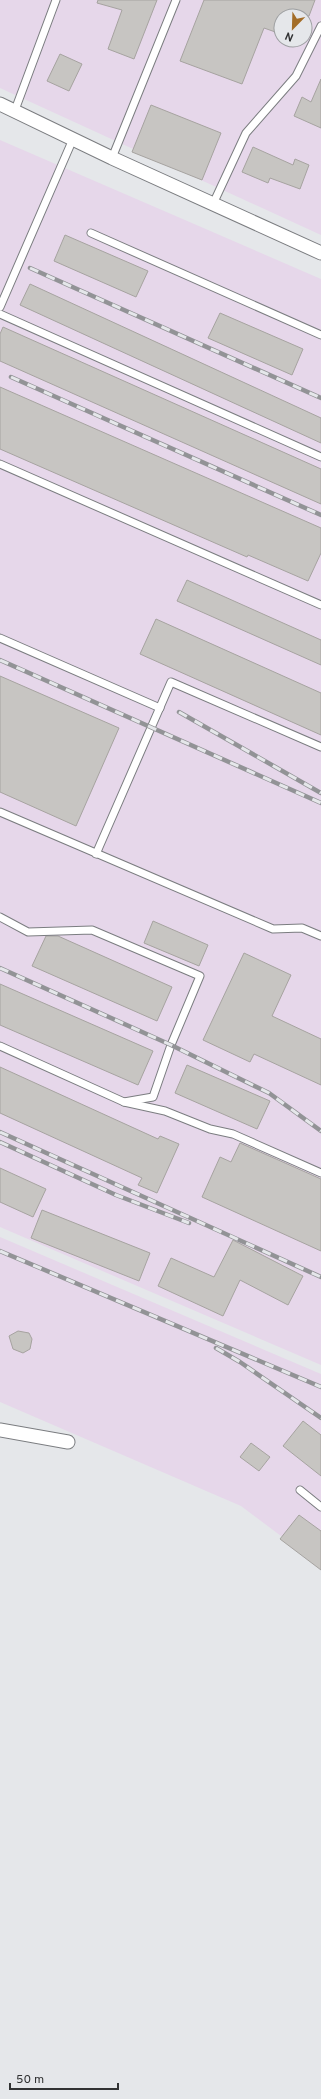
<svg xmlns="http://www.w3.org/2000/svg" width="321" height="2099" viewBox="0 0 321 2099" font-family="Overpass,sans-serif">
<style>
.industrial{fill:#e6d7ea;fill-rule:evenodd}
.building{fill:#c7c5c2;stroke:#a6a3a0}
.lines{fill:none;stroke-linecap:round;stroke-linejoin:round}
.lane-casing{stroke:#7b7d80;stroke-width:9}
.street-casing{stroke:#7b7d80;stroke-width:15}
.lane{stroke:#fff;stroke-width:7}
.street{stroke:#fff;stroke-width:13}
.rail-casing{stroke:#929396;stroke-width:4.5}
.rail{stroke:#e5e7ea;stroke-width:3;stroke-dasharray:9;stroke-linecap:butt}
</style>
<rect width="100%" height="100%" fill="#e5e7ea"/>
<g class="industrial">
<path d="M 0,0 L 321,0 L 321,235 L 0,88 ZM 281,16 L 305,16 L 305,40 L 281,40 Z"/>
<path d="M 0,140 L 321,279 L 321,1365 L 0,1227 Z"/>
<path d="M 0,1237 L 321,1374 L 321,1566 L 241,1506 L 0,1402 Z"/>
</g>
<g class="building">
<path d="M 98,0 L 157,0 L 134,59 L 108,49 L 122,10 L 97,3 Z"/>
<path d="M 204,0 L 315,0 L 309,16 L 281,16 L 281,34 L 264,28 L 242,84 L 180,61 Z"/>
<path d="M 60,54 L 82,64 L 69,91 L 47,81 Z"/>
<path d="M 321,79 L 321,128 L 294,116 L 302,97 L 311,102 Z"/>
<path d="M 151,105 L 221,133 L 202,180 L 132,152 Z"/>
<path d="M 253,147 L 293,165 L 295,159 L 309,165 L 300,189 L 270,178 L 268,183 L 242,172 Z"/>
<path d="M 65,235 L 148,271 L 136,297 L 54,261 Z"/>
<path d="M 30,284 L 321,418 L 321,443 L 20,305 Z"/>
<path d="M 220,313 L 303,349 L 292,375 L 208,338 Z"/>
<path d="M 3,327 L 321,469 L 321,504 L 0,361 L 0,334 Z"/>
<path d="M 0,387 L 321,528 L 321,553 L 308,581 L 248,555 L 247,557 L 0,449 Z"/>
<path d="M 187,580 L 321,640 L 321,665 L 177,601 Z"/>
<path d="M 156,619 L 321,693 L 321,735 L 140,654 Z"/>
<path d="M 0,676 L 119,728 L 76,826 L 0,792 Z"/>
<path d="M 153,921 L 208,945 L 199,966 L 144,943 Z"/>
<path d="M 46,936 L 58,936 L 172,987 L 157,1021 L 32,966 Z"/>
<path d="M 244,953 L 291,975 L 272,1016 L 321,1039 L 321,1085 L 254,1054 L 250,1062 L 203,1040 Z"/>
<path d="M 0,984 L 153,1051 L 138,1085 L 0,1025 Z"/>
<path d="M 187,1065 L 270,1101 L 257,1129 L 175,1093 Z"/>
<path d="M 0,1067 L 158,1139 L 160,1136 L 179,1144 L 157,1193 L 138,1185 L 142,1178 L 0,1113 Z"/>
<path d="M 240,1143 L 321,1179 L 321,1251 L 202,1197 L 220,1157 L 231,1162 Z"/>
<path d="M 0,1168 L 46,1189 L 33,1217 L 0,1202 Z"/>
<path d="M 42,1210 L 150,1253 L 139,1281 L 31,1238 Z"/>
<path d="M 233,1240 L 303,1276 L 288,1305 L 240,1280 L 223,1316 L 158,1286 L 171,1258 L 214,1277 Z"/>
<path d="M 18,1331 L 29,1333 L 32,1339 L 30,1349 L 23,1353 L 13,1349 L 9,1336 Z"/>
<path d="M 303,1421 L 321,1435 L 321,1476 L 283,1446 Z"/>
<path d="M 251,1443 L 270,1457 L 259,1471 L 240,1457 Z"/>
<path d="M 299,1515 L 321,1531 L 321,1570 L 280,1539 Z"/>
</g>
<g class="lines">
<g class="lane-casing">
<g id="lane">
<path d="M 15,110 L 56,0"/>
<path d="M 112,158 L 176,0"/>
<path d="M 213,204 L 246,133 L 296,76 L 321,26"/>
<path d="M 91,233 L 321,335"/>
<path d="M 0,307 L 73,139"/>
<path d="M 0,314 L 321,457"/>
<path d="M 0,464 L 321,605"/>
<path d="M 0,638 L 160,708"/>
<path d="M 0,812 L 273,929 L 302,928 L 321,936"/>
<path d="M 96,854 L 171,682 L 321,747"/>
<path d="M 0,917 L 28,932 L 92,930 L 200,976 L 171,1045 L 153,1097 L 124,1102"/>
<path d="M 0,1046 L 124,1102 L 165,1111 L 210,1129 L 233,1134 L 321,1173"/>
<path d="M 300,1490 L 321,1507"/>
</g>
</g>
<g class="street-casing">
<g id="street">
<path d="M 0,104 L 112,158 L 321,253"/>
<path d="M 0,1430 L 68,1442"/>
</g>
</g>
<use href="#lane" class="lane"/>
<use href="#street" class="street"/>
<g class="rail-casing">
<g id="rail">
<path d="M 30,268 L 321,398"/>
<path d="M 11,377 L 321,515"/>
<path d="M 0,660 L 321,803"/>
<path d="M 179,712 L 321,793"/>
<path d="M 0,968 L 171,1045 L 269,1093 L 321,1131"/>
<path d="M 0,1132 L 321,1277"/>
<path d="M 0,1142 L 116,1195 L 189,1223"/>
<path d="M 0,1251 L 321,1387"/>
<path d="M 216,1348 L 240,1362 L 321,1418"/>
</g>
</g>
<use href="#rail" class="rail"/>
</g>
<g transform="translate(293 28) rotate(203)"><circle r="19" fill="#e5e7ea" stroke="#9d9fa1"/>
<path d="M0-3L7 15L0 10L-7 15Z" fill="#a36d27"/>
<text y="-6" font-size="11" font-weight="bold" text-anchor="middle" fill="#313233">N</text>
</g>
<path d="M10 2083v6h108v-6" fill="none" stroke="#313233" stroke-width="2"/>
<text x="16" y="2083" font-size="12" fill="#313233" stroke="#e5e7ea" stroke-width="3" paint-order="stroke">50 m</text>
</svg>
